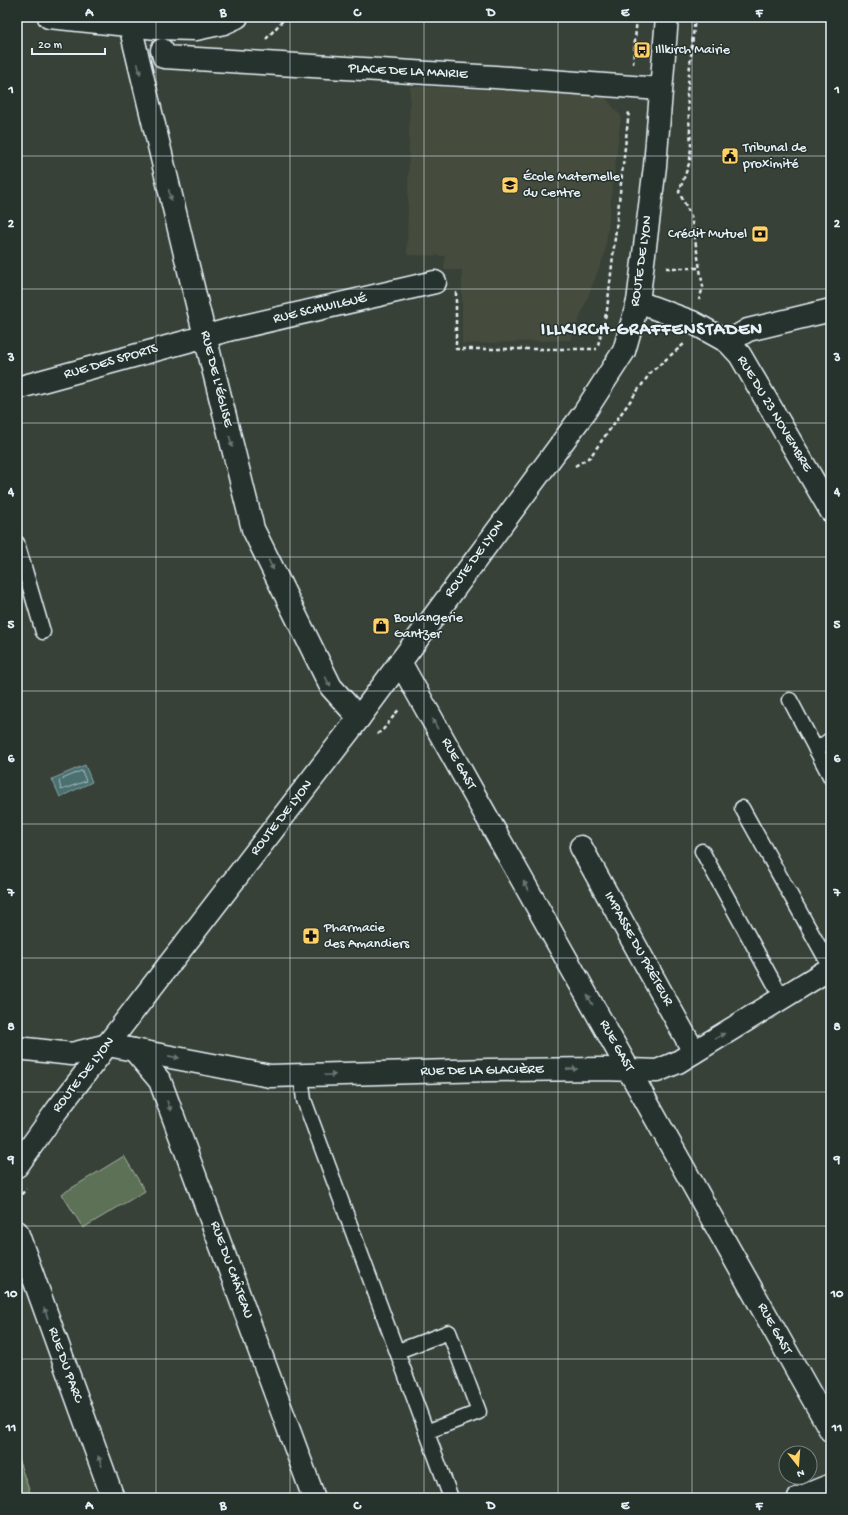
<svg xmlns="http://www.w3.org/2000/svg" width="848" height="1515" viewBox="0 0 848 1515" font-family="'Gochi Hand',sans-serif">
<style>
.built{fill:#454b3e}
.green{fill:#5c7154;stroke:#a2b1a6}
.water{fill:#4b7070;stroke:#8aa4a6}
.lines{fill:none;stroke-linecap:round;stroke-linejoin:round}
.shore{stroke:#a9bdc2;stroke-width:1}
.lane-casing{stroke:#e8f1f8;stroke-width:17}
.street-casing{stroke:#e8f1f8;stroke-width:25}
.secondary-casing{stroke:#e8f1f8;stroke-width:25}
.path{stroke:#e8f1f8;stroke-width:2.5;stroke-dasharray:4 3;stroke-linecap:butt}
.lane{stroke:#26332d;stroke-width:14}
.street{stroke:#26332d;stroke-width:22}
.secondary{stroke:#26332d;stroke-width:22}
.oneway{fill:#6a7674}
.grid{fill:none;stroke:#e8f1f8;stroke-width:1;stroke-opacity:0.55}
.labels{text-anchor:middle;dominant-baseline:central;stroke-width:3;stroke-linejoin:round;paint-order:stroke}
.poi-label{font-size:14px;fill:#e8f1f8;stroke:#26332d;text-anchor:start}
.street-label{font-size:14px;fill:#e8f1f8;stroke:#26332d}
.district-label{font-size:18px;font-weight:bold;letter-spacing:1px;fill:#e8f1f8;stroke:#26332d}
.neatline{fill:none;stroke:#e8f1f8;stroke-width:1.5}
.grid-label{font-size:13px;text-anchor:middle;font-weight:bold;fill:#e8f1f8}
</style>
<rect width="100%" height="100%" fill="#384137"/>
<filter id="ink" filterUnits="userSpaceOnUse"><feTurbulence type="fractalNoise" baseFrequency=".025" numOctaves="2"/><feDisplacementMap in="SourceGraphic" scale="8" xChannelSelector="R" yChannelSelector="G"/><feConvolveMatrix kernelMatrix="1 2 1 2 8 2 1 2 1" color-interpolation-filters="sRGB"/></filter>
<g filter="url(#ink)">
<path class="built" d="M 410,86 L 604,96 L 621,116 L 605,253 L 571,340 L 462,344 L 462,270 L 444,270 L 445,256 L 407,255 Z"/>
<g class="green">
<path d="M 124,1156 L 145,1191 L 83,1228 L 62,1194 Z"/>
<path d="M 17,1456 L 32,1498 L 17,1498 Z"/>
</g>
<path class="water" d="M 85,765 L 92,782 L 60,797 L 52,779 Z"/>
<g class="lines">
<path class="shore" d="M 82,771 L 86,781 L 61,790 L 59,781 Z"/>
<g class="lane-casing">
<g id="lane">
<path d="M 17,543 L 43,632"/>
<path d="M 790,700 L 831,778"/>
<path d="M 816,750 L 831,739"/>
<path d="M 742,808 L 831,968"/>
<path d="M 702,851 L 782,998"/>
<path d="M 301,1076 L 304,1100 L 451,1498"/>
<path d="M 398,1351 L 449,1332 L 479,1412 L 426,1432"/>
</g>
</g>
<g class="street-casing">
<g id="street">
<path d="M 49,17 L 157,28 L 196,29 L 224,23 L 237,17"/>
<path d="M 128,17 L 198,308 L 253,529 L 331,687 L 359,718"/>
<path d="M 162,50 L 164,57 L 495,77 L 660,89"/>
<path d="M 728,342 L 748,330 L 831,310"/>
<path d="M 17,388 L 232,329 L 435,282"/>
<path d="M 400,662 L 831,1431"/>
<path d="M 581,847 L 694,1052"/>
<path d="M 17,1048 L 72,1054 L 108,1045 L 270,1076 L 489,1070 L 605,1069 L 657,1071 L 678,1062 L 831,968"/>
<path d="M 134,1050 L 160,1081 L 314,1498"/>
<path d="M 17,1232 L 113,1498"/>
<path d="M 799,1498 L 831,1485"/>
</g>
</g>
<g class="secondary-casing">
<g id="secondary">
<path d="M 638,302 L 692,322 L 728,342 L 740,355 L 831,511"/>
<path d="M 17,1166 L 57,1110 L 359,718 L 584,413 L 624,351 L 638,302 L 655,166 L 667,17"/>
</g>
</g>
<g class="path">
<path d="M 695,17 L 687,94 L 691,144 L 690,161 L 679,192 L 691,216 L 703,287 L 699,300"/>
<path d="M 266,39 L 286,17"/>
<path d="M 633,64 L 637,17"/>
<path d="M 666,268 L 700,268"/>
<path d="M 456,292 L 456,349 L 597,349"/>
<path d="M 598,345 L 607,310 L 629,111"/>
<path d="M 575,466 L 590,457 L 651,372 L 684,344"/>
<path d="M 377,734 L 382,731 L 400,708"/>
<path d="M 17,1200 L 26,1189"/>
</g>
<use href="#lane" class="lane"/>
<use href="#street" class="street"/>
<use href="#secondary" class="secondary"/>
</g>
<defs><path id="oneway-solid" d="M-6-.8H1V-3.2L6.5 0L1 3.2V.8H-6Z"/></defs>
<g class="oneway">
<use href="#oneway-solid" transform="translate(139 69) rotate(76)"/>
<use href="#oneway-solid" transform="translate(170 195) rotate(76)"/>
<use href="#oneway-solid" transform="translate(231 442) rotate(76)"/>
<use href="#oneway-solid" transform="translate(271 565) rotate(64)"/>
<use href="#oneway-solid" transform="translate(328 682) rotate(63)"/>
<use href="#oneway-solid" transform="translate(435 724) rotate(-119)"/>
<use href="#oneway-solid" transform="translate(526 886) rotate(-119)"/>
<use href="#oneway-solid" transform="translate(590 1000) rotate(-119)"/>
<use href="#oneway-solid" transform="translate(720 1036) rotate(-31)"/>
<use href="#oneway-solid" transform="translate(174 1057) rotate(11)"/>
<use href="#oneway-solid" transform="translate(572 1069) rotate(-1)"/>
<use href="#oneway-solid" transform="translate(330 1075) rotate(-2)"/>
<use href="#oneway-solid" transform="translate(169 1106) rotate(69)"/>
<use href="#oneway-solid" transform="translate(46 1313) rotate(-110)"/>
<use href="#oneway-solid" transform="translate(100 1461) rotate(-110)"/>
</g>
</g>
<path class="grid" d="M 156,17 L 156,1498M 290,17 L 290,1498M 424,17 L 424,1498M 558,17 L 558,1498M 692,17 L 692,1498M 17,156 L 831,156M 17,289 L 831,289M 17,423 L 831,423M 17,557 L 831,557M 17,691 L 831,691M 17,824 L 831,824M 17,958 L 831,958M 17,1092 L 831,1092M 17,1226 L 831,1226M 17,1359 L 831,1359"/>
<defs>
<g id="bus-square" transform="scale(0.9)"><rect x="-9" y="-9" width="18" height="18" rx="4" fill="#ffd166" stroke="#26332d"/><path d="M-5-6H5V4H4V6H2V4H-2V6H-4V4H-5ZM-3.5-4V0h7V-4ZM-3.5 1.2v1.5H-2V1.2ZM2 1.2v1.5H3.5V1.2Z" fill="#111"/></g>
<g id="civic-square" transform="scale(0.9)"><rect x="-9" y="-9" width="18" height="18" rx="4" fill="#ffd166" stroke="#26332d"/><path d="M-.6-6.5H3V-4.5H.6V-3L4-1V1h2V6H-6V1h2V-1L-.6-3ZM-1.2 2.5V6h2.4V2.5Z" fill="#111"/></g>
<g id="school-square" transform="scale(0.9)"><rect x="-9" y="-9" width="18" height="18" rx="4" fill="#ffd166" stroke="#26332d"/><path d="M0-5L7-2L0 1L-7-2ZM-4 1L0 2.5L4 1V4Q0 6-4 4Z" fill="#111"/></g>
<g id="bank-square" transform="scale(0.9)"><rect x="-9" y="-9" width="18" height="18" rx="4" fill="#ffd166" stroke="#26332d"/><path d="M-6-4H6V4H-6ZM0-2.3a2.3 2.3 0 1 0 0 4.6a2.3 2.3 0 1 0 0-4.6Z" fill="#111"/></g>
<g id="shop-square" transform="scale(0.9)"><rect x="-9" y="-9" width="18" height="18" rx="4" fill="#ffd166" stroke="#26332d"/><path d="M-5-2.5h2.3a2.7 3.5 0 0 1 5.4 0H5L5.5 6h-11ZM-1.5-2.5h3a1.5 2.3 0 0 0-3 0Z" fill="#111"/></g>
<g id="pharmacy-square" transform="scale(0.9)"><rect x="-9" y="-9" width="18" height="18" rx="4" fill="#ffd166" stroke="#26332d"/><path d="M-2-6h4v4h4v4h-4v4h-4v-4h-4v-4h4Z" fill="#111"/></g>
</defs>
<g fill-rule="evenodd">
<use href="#bus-square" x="642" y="50"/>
<use href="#civic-square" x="730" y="156"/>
<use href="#school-square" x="510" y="185"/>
<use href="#bank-square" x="760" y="234"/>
<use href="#shop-square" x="381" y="626"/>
<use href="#pharmacy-square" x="311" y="936"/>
</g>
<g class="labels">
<g class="poi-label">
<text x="655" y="50">Illkirch Mairie</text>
<text x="743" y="148">Tribunal de<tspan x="743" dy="16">proximité</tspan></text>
<text x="523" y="177">École Maternelle<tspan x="523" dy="16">du Centre</tspan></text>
<text x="747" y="234" text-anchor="end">Crédit Mutuel</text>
<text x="394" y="618">Boulangerie<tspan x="394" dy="16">Gantzer</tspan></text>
<text x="324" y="928">Pharmacie<tspan x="324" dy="16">des Amandiers</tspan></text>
</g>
<g class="street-label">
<text transform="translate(408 72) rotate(3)">PLACE DE LA MAIRIE</text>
<text transform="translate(642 261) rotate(-82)">ROUTE DE LYON</text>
<text transform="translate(320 309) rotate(-13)">RUE SCHWILGUÉ</text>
<text transform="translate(111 362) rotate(-16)">RUE DES SPORTS</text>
<text transform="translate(216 379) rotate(76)">RUE DE L'ÉGLISE</text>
<text transform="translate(774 414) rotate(59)">RUE DU 23 NOVEMBRE</text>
<text transform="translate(475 559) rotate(-54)">ROUTE DE LYON</text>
<text transform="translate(458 764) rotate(61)">RUE GAST</text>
<text transform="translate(282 818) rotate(-52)">ROUTE DE LYON</text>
<text transform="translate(638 949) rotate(61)">IMPASSE DU PRÊTEUR</text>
<text transform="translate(616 1046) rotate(61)">RUE GAST</text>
<text transform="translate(482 1071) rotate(-1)">RUE DE LA GLACIÈRE</text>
<text transform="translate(84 1075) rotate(-52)">ROUTE DE LYON</text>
<text transform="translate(231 1270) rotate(70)">RUE DU CHÂTEAU</text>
<text transform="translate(774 1329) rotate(61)">RUE GAST</text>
<text transform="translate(65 1365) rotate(70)">RUE DU PARC</text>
</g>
<g class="district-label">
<text x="652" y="330">ILLKIRCH-GRAFFENSTADEN</text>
</g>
</g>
<rect width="848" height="1515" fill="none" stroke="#26332d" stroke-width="44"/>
<g transform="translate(798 1465) rotate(163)"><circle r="19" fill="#26332d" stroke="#747f7e"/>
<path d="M0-3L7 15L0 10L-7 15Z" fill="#ffd166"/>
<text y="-6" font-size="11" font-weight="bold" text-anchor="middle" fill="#e8f1f8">N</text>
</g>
<path d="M32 48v6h73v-6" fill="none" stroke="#e8f1f8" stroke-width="2"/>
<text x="38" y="48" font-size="12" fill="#e8f1f8" stroke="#26332d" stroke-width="3" paint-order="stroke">20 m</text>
<rect x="22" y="22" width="804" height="1471" class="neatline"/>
<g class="grid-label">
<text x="89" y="16">A</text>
<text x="223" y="16">B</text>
<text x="357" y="16">C</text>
<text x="491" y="16">D</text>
<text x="625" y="16">E</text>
<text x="759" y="16">F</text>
<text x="11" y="93">1</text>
<text x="837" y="93">1</text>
<text x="11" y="227">2</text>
<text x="837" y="227">2</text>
<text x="11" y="361">3</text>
<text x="837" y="361">3</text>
<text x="11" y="495">4</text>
<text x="837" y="495">4</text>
<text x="11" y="628">5</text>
<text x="837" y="628">5</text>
<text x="11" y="762">6</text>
<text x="837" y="762">6</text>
<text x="11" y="896">7</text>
<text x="837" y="896">7</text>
<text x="11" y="1030">8</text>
<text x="837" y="1030">8</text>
<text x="11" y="1163">9</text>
<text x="837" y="1163">9</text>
<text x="11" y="1297">10</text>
<text x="837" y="1297">10</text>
<text x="11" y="1431">11</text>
<text x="837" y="1431">11</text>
<text x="89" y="1509">A</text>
<text x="223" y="1509">B</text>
<text x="357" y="1509">C</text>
<text x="491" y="1509">D</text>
<text x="625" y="1509">E</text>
<text x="759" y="1509">F</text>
</g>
</svg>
